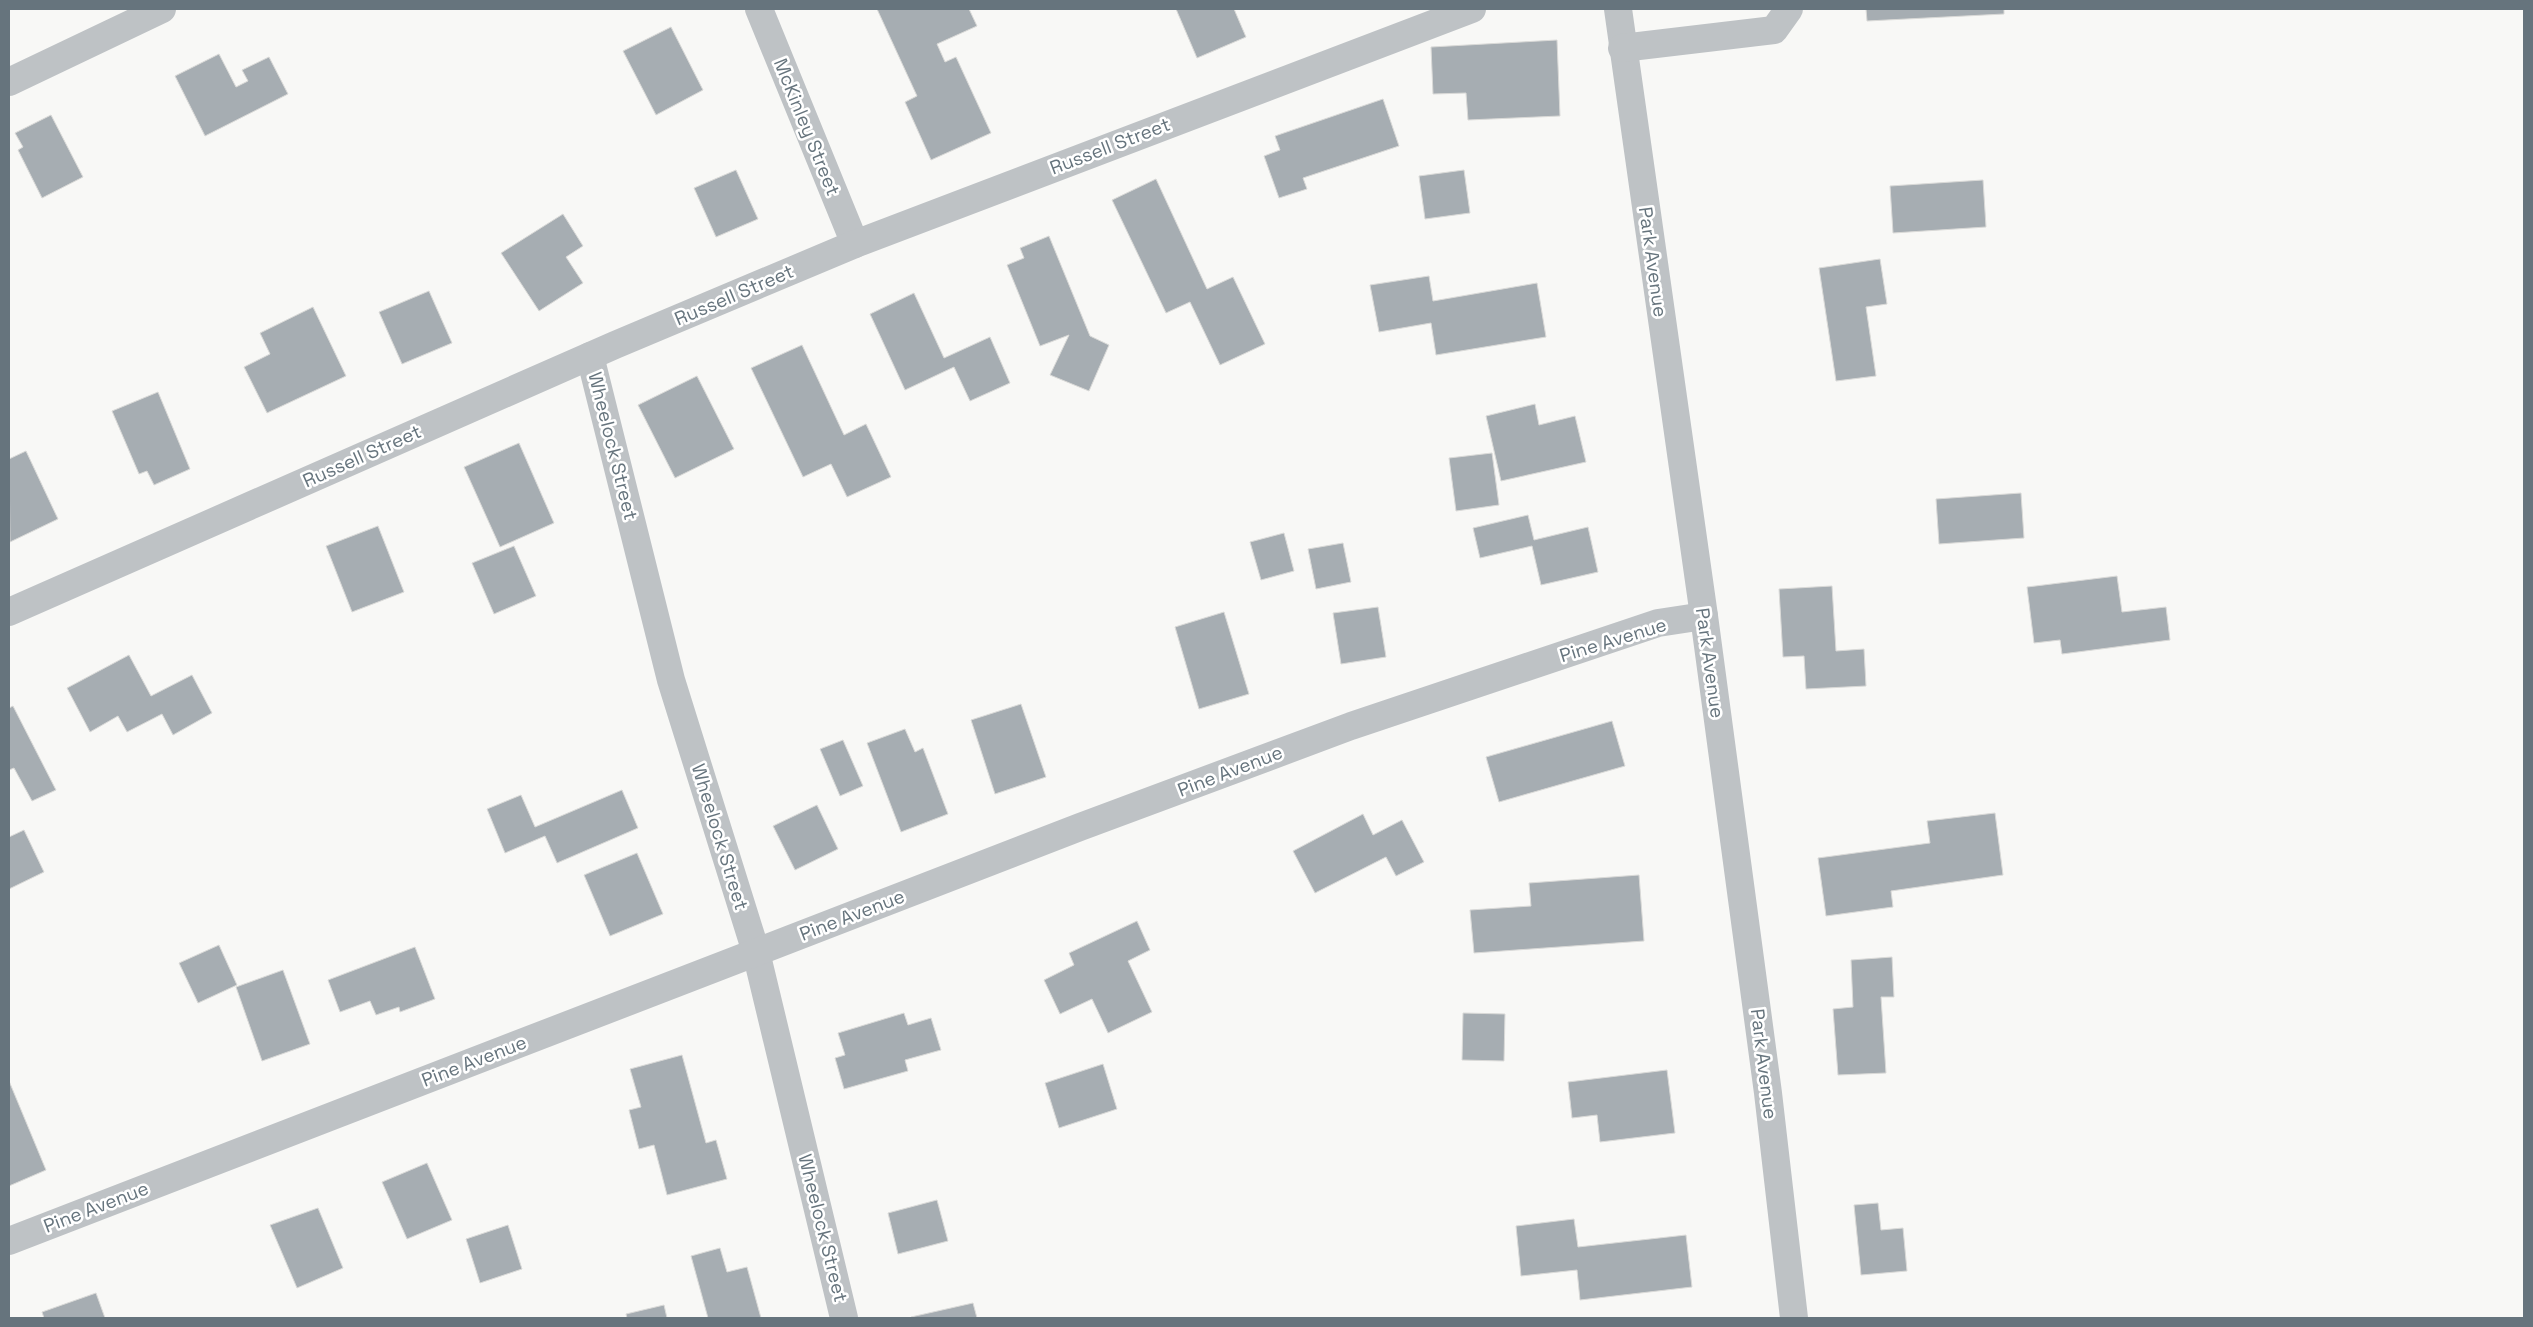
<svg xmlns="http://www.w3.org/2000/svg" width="2533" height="1327" viewBox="0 0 2533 1327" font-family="'Space Grotesk',sans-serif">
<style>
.building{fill:#a6adb2;stroke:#dadad8}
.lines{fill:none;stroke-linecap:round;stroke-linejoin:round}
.minor{stroke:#bec2c5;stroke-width:28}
.labels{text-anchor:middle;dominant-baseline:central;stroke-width:5;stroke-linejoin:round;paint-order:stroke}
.street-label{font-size:19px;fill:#66747d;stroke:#fff}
</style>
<rect width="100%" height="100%" fill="#f8f8f6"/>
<g class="building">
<path d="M 877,9 L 969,9 L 977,26 L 937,44 L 945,62 L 956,57 L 991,133 L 931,160 L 905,102 L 917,96 Z"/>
<path d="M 1176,9 L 1234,9 L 1246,37 L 1197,58 Z"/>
<path d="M 1866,9 L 2004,9 L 2004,14 L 1867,21 Z"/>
<path d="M 671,27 L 703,90 L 656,115 L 623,51 Z"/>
<path d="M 1557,40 L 1560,116 L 1468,120 L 1466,93 L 1433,94 L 1431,47 Z"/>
<path d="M 219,54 L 236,87 L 248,81 L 242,70 L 269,57 L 288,94 L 205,136 L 175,76 Z"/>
<path d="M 1383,99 L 1399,146 L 1303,178 L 1307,189 L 1279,198 L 1264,156 L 1280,150 L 1275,136 Z"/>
<path d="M 51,115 L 83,177 L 42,198 L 18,150 L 23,147 L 15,133 Z"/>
<path d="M 736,170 L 758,219 L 716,237 L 694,188 Z"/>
<path d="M 1464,170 L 1470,213 L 1425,219 L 1419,176 Z"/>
<path d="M 1156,179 L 1207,289 L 1233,277 L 1265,344 L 1220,365 L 1190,302 L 1166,313 L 1112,200 Z"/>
<path d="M 1983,180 L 1986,227 L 1893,233 L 1890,186 Z"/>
<path d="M 563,214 L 583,246 L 566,257 L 583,283 L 539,311 L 501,253 Z"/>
<path d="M 1049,236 L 1090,336 L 1109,345 L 1089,391 L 1050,375 L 1069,335 L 1040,346 L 1007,265 L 1024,258 L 1020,248 Z"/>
<path d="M 1880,259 L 1887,304 L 1866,307 L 1876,376 L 1836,381 L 1819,268 Z"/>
<path d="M 1429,276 L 1433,301 L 1537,283 L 1546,337 L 1436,355 L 1431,323 L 1379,332 L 1370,285 Z"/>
<path d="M 429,291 L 452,343 L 402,364 L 379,312 Z"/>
<path d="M 914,293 L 944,358 L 990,337 L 1010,383 L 970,401 L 954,367 L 905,390 L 870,314 Z"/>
<path d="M 313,307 L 346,376 L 267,413 L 244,367 L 270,354 L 260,333 Z"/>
<path d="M 802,345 L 844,435 L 866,424 L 891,477 L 847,497 L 831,464 L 803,477 L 751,368 Z"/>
<path d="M 697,376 L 734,449 L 675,478 L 638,405 Z"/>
<path d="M 158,392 L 190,469 L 154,485 L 147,471 L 139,474 L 112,411 Z"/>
<path d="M 1535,404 L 1539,425 L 1575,416 L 1586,462 L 1501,481 L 1486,416 Z"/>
<path d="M 519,443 L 554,523 L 500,547 L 464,467 Z"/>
<path d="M 26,451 L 58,519 L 10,542 L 9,459 Z"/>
<path d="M 1492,453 L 1499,505 L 1456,511 L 1449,458 Z"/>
<path d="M 2021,493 L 2024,538 L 1939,544 L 1936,499 Z"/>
<path d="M 1528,515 L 1534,540 L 1588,527 L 1598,572 L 1541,585 L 1532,546 L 1480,558 L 1473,528 Z"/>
<path d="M 378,526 L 404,592 L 352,612 L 326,546 Z"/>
<path d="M 1284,533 L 1294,571 L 1261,580 L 1250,542 Z"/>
<path d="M 1343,543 L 1351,582 L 1316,589 L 1308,549 Z"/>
<path d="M 514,546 L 536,596 L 494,614 L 472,563 Z"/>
<path d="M 2117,576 L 2122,612 L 2166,607 L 2170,640 L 2062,654 L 2060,640 L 2034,643 L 2027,587 Z"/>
<path d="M 1832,586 L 1836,651 L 1864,649 L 1866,686 L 1806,689 L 1804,656 L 1783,657 L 1779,589 Z"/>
<path d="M 1378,607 L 1386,657 L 1341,664 L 1333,613 Z"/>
<path d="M 1224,612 L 1249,694 L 1199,709 L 1175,627 Z"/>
<path d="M 129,655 L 151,696 L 192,675 L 212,713 L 173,735 L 162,714 L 127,732 L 118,716 L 90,732 L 67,688 Z"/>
<path d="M 1021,704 L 1046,777 L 995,794 L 971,720 Z"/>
<path d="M 13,706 L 56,790 L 32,801 L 14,768 L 9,770 L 9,708 Z"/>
<path d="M 1612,721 L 1625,766 L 1499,802 L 1486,757 Z"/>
<path d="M 905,729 L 915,752 L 923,748 L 948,814 L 901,832 L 867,743 Z"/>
<path d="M 843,740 L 863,786 L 840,796 L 820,749 Z"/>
<path d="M 622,790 L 638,828 L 557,863 L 545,836 L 505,853 L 487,809 L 521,795 L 535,827 Z"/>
<path d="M 817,805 L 838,849 L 795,870 L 773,826 Z"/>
<path d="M 1995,813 L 2003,875 L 1891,891 L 1893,907 L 1826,916 L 1818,858 L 1930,843 L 1927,821 Z"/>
<path d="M 1363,814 L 1373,835 L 1402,820 L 1424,862 L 1396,876 L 1386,857 L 1315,893 L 1293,851 Z"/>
<path d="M 24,830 L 44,872 L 9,889 L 9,837 Z"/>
<path d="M 637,853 L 663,914 L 610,936 L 584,875 Z"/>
<path d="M 1639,875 L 1644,941 L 1474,953 L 1470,910 L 1531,906 L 1529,883 Z"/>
<path d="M 1137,921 L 1150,950 L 1128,961 L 1152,1012 L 1108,1033 L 1092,999 L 1060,1014 L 1044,980 L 1074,965 L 1069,953 Z"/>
<path d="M 219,945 L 237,985 L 198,1003 L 179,963 Z"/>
<path d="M 415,947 L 435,999 L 400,1012 L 399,1007 L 376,1015 L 370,1001 L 340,1012 L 328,980 Z"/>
<path d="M 1892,957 L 1894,997 L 1881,997 L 1886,1073 L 1838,1075 L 1833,1009 L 1853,1007 L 1851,960 Z"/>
<path d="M 283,970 L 310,1044 L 262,1061 L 236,987 Z"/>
<path d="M 904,1013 L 908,1025 L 931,1018 L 941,1050 L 905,1060 L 908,1071 L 844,1089 L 835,1058 L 845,1055 L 838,1033 Z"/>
<path d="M 1463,1013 L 1505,1014 L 1504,1061 L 1462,1060 Z"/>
<path d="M 682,1055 L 706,1143 L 716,1140 L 727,1179 L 667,1195 L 654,1145 L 639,1149 L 629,1110 L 641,1107 L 630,1069 Z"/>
<path d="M 1103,1064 L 1117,1109 L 1059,1128 L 1045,1083 Z"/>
<path d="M 1667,1070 L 1675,1133 L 1600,1142 L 1597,1115 L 1572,1118 L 1568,1082 Z"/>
<path d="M 9,1081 L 46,1170 L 9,1186 Z"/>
<path d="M 427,1163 L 452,1220 L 407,1239 L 382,1182 Z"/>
<path d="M 937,1200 L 948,1241 L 898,1254 L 888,1213 Z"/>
<path d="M 1878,1203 L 1881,1230 L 1903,1228 L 1907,1271 L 1861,1275 L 1854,1205 Z"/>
<path d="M 318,1208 L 343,1268 L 297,1288 L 270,1225 Z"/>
<path d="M 1574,1219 L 1578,1247 L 1686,1235 L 1692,1287 L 1580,1300 L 1577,1270 L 1521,1276 L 1516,1226 Z"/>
<path d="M 508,1225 L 522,1269 L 480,1283 L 466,1239 Z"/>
<path d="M 720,1248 L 727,1272 L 747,1267 L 761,1318 L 708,1318 L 691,1256 Z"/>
<path d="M 96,1293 L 105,1318 L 44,1318 L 42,1312 Z"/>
<path d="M 973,1303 L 977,1318 L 911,1318 L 911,1317 Z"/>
<path d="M 664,1305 L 667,1318 L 627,1318 L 626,1314 Z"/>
</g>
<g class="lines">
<g class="minor">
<path d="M 759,9 L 855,244"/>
<path d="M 1618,9 L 1704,616 L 1768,1093 L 1794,1318"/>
<path d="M 1622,48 L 1774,30 L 1789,9"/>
<path d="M 9,82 L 162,9"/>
<path d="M 590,356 L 671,680 L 756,952 L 844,1318"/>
<path d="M 9,612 L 615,345 L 855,244 L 1472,9"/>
<path d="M 9,1241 L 1080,827 L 1351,726 L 1658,623 L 1704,616"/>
</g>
</g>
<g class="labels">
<g class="street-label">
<text transform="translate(807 127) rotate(68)">McKinley Street</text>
<text transform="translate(1110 146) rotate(-21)">Russell Street</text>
<text transform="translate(1653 262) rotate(82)">Park Avenue</text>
<text transform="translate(734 295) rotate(-23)">Russell Street</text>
<text transform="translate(613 446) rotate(76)">Wheelock Street</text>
<text transform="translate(362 456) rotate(-24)">Russell Street</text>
<text transform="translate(1613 640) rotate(-17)">Pine Avenue</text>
<text transform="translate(1710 663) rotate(82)">Park Avenue</text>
<text transform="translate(1230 771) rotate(-21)">Pine Avenue</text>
<text transform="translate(720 837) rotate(73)">Wheelock Street</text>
<text transform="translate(852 915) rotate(-21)">Pine Avenue</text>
<text transform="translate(474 1061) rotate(-21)">Pine Avenue</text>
<text transform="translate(1764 1064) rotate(83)">Park Avenue</text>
<text transform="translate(96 1207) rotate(-21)">Pine Avenue</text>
<text transform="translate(823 1228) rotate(76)">Wheelock Street</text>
</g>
</g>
<rect width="2533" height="1327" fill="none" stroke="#66747d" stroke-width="20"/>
</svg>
